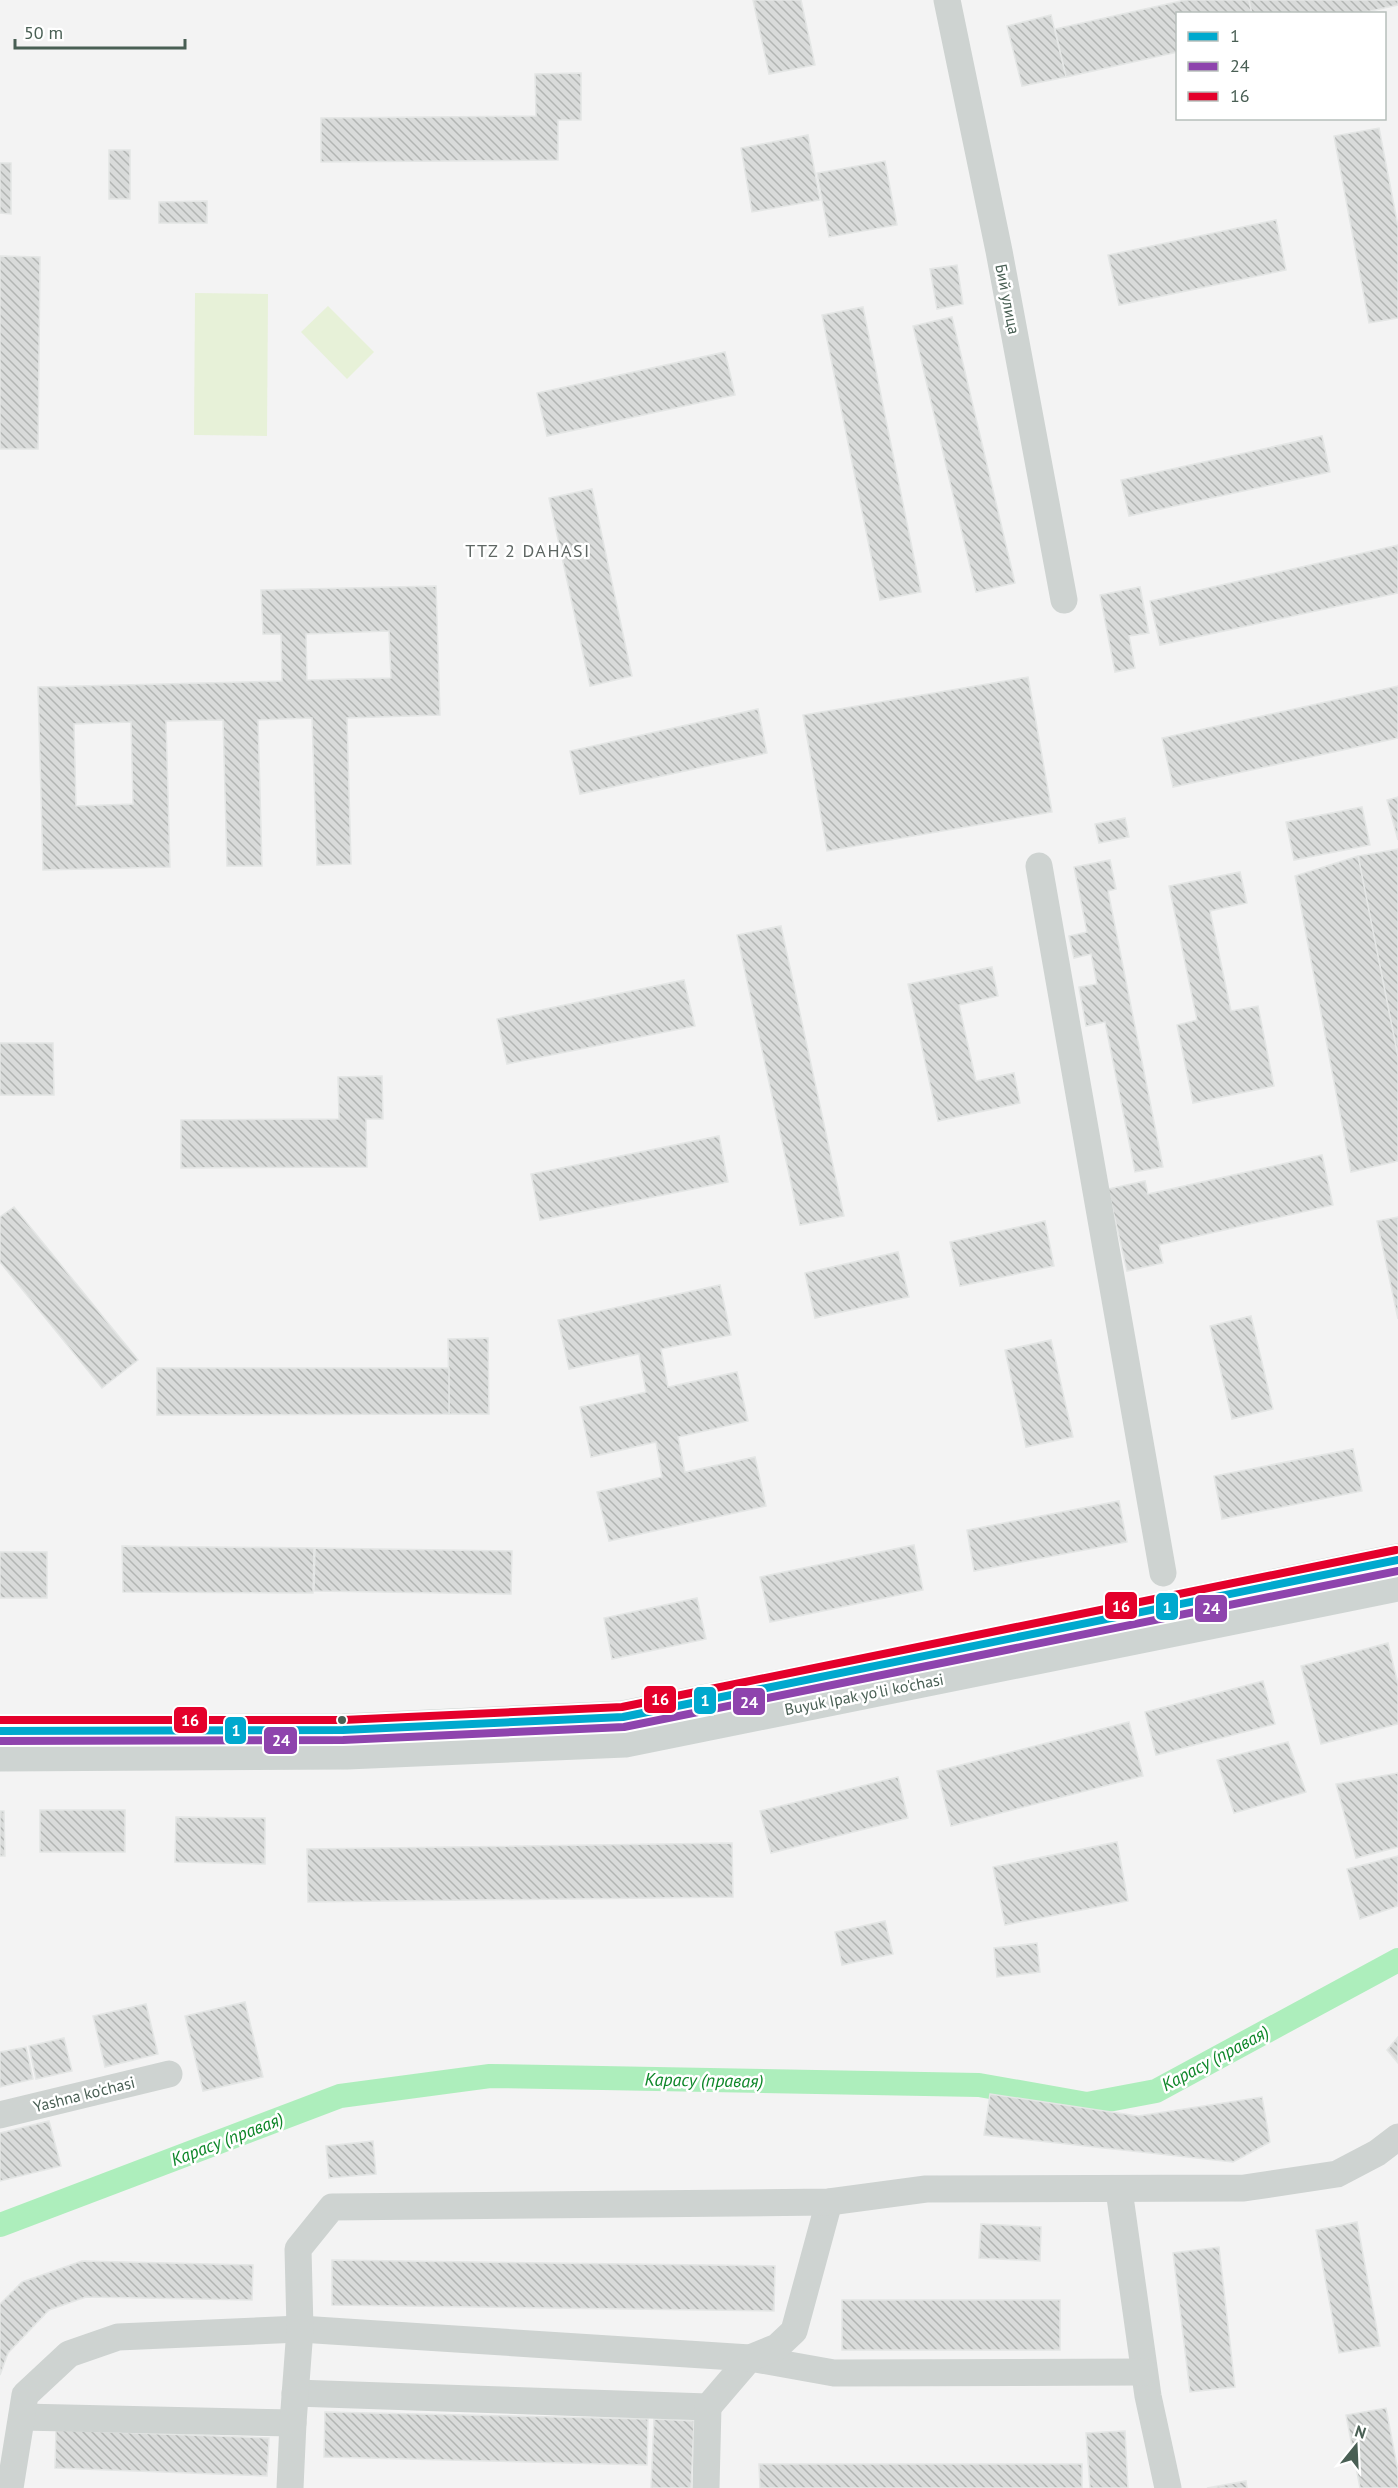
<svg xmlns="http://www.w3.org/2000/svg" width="1398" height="2488" viewBox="0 0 1398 2488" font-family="'PT Sans',sans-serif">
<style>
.green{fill:#e7f1d8}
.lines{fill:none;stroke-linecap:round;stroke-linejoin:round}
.canal{stroke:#adeebc;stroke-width:24}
.building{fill:url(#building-back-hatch);stroke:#e4e6e5;stroke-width:1.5;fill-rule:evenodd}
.street{stroke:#ced3d1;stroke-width:27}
.secondary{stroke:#ced4d2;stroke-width:33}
.bus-1-casing{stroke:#fff;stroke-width:12}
.bus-2-casing{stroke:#fff;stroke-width:12}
.bus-3-casing{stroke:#fff;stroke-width:12}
.bus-1{stroke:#00a9ce;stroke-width:8}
.bus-2{stroke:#8e44ad;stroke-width:8}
.bus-3{stroke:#e4002b;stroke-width:8}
.bus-dot{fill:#495f54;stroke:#fff;stroke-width:2}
.labels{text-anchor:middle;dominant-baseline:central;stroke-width:5;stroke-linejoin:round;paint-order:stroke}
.street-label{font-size:16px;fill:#495f54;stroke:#fff}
.neighbourhood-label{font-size:18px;letter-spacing:1.5px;fill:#5e6663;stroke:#fff}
.water-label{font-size:18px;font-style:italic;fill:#0e8729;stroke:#fff}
.line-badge{stroke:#fff;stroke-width:2}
.badge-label{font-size:16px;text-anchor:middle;font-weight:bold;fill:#fff}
</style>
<defs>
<pattern id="building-back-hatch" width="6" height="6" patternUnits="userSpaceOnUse" patternTransform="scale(1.5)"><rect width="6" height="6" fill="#d9dbda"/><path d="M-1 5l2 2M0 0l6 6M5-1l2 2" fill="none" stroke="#b2b5b3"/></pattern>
</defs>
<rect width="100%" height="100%" fill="#f3f3f3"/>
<g class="green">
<path d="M 195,293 L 268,294 L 267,436 L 194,435 Z"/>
<path d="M 328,306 L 374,352 L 347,379 L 301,332 Z"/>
</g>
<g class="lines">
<path class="canal" d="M 0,2225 L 340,2096 L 490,2076 L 979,2085 L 1087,2104 L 1156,2091 L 1398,1960"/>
</g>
<g class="building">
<path d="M 753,0 L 801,0 L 815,65 L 769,74 Z"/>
<path d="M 1185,0 L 1249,0 L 1252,14 L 1178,14 L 1178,52 L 1066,77 L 1055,29 Z"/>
<path d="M 1249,0 L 1398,0 L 1398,5 L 1357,14 L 1252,14 Z"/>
<path d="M 1051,15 L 1066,77 L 1022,86 L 1007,26 Z"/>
<path d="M 581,73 L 581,120 L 558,120 L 558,160 L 321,162 L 321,118 L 536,116 L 535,74 Z"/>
<path d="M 1379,128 L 1398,226 L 1398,318 L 1369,323 L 1334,136 Z"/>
<path d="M 808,135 L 820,200 L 752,212 L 741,148 Z"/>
<rect x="109" y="150" width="21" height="49"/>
<path d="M 885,161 L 897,225 L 829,237 L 817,173 Z"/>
<path d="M 0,163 L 11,163 L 11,214 L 0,213 Z"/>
<path d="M 207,201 L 207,223 L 159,223 L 159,202 Z"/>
<path d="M 1276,220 L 1286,270 L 1119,305 L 1108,255 Z"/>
<path d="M 0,256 L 40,257 L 38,449 L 0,449 Z"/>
<path d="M 957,265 L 963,304 L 937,309 L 930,269 Z"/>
<path d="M 863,307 L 921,592 L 880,600 L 822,315 Z"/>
<path d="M 952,317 L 1015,583 L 976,592 L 913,326 Z"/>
<path d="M 725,352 L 735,395 L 547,436 L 537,393 Z"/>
<path d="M 1322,436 L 1330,472 L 1129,516 L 1121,480 Z"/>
<path d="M 592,489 L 632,676 L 590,686 L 549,498 Z"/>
<path d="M 1398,545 L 1398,593 L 1160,645 L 1150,601 Z"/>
<path d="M 436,586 L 440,715 L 347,718 L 351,864 L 317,865 L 312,718 L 258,720 L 262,866 L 227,866 L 223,720 L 166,721 L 170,867 L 43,870 L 38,687 L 282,681 L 281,634 L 263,634 L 261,590 ZM 389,631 L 391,678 L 307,680 L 306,634 ZM 131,722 L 133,804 L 76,806 L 74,724 Z"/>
<path d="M 1140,587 L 1149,633 L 1129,636 L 1135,668 L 1115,672 L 1100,595 Z"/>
<path d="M 1028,677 L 1052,812 L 827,851 L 803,715 Z"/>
<path d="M 1398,686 L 1398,738 L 1173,787 L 1162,738 Z"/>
<path d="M 758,709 L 767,753 L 580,794 L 570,751 Z"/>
<path d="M 1398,797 L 1398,840 L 1387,800 Z"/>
<path d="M 1362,807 L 1370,845 L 1294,860 L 1286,822 Z"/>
<path d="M 1125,818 L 1129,837 L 1099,843 L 1095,824 Z"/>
<path d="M 1398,849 L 1398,1057 L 1358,856 Z"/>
<path d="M 1358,856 L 1398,1057 L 1398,1161 L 1351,1172 L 1295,876 Z"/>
<path d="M 1110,860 L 1116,889 L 1108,891 L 1163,1167 L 1135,1172 L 1105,1022 L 1086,1026 L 1079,987 L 1097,984 L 1091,954 L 1074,958 L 1069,936 L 1087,932 L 1074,867 Z"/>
<path d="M 1240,872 L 1247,903 L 1210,911 L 1231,1011 L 1258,1006 L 1274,1086 L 1193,1103 L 1177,1025 L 1197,1020 L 1169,886 Z"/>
<path d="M 781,926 L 844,1216 L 800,1225 L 737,935 Z"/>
<path d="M 992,967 L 998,996 L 959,1005 L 976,1081 L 1014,1073 L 1020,1103 L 938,1121 L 908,984 Z"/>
<path d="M 684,980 L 695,1026 L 507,1064 L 497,1019 Z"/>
<path d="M 0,1043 L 53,1043 L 54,1095 L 0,1095 Z"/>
<path d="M 382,1076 L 383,1119 L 366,1119 L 367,1167 L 181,1168 L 181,1120 L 339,1119 L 338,1077 Z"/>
<path d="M 719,1136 L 728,1182 L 540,1220 L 531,1174 Z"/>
<path d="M 1322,1155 L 1333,1205 L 1159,1245 L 1163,1263 L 1127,1271 L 1108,1189 L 1145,1181 L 1148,1194 Z"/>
<path d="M 14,1207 L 138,1360 L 102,1388 L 0,1262 L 0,1217 Z"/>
<path d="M 1398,1217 L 1398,1319 L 1377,1221 Z"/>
<path d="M 1045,1221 L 1054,1266 L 960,1286 L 950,1242 Z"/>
<path d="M 898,1252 L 909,1297 L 815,1318 L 805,1273 Z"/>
<path d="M 720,1285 L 731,1335 L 661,1349 L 668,1387 L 737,1372 L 748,1421 L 678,1437 L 685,1472 L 755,1457 L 766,1506 L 609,1541 L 597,1492 L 662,1477 L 656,1442 L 591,1457 L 580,1407 L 646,1392 L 639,1354 L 569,1369 L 558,1320 Z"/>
<path d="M 1251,1316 L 1273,1409 L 1232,1419 L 1210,1326 Z"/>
<path d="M 488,1338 L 489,1414 L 449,1414 L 448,1339 Z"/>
<path d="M 1051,1340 L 1073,1437 L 1026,1447 L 1005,1350 Z"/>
<path d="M 157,1368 L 449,1368 L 449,1414 L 157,1415 Z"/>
<path d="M 1353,1449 L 1362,1491 L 1222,1519 L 1214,1476 Z"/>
<path d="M 1119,1501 L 1127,1542 L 974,1571 L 967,1530 Z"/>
<path d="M 914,1545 L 923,1590 L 770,1622 L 760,1577 Z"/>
<path d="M 122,1546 L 314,1548 L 313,1593 L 123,1592 Z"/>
<path d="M 315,1548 L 512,1551 L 511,1594 L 314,1591 Z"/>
<rect x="0" y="1552" width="47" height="46"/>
<path d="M 697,1598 L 706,1639 L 612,1659 L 604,1618 Z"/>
<path d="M 1388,1643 L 1398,1684 L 1398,1724 L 1321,1744 L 1301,1666 Z"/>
<path d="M 1263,1681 L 1275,1724 L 1156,1755 L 1145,1712 Z"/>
<path d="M 1129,1722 L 1143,1776 L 951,1826 L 937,1771 Z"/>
<path d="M 1288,1742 L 1306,1792 L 1234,1813 L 1217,1760 Z"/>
<path d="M 1398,1773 L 1398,1847 L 1356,1858 L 1336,1784 Z"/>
<path d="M 898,1777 L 908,1818 L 771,1853 L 760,1811 Z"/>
<rect x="40" y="1810" width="85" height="42"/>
<path d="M 0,1811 L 4,1811 L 5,1856 L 0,1856 Z"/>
<path d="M 176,1817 L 265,1818 L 265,1864 L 175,1862 Z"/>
<path d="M 1117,1842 L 1128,1901 L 1005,1925 L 993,1867 Z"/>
<path d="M 732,1843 L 733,1897 L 308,1902 L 307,1849 Z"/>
<path d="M 1398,1856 L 1398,1906 L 1360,1919 L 1347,1869 Z"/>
<path d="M 885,1921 L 893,1954 L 842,1965 L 835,1932 Z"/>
<path d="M 1037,1943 L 1040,1972 L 997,1977 L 994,1948 Z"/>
<path d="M 245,2002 L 263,2077 L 203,2091 L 185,2016 Z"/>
<path d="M 146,2004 L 158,2054 L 105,2067 L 93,2016 Z"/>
<path d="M 1398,2037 L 1398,2063 L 1387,2050 Z"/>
<path d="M 64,2038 L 72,2071 L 36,2079 L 29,2046 Z"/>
<path d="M 26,2047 L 33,2079 L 0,2087 L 0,2052 Z"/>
<path d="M 990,2094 L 1138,2116 L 1262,2097 L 1270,2142 L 1233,2162 L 984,2135 Z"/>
<path d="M 49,2121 L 61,2166 L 0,2181 L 0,2133 Z"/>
<path d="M 373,2141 L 376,2174 L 329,2178 L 326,2146 Z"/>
<path d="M 1357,2222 L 1380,2346 L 1339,2353 L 1316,2230 Z"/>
<path d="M 981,2224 L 1041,2227 L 1040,2261 L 979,2258 Z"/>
<path d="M 1219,2247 L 1235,2387 L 1190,2392 L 1173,2253 Z"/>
<path d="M 332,2260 L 775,2266 L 774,2311 L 332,2305 Z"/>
<path d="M 82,2261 L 253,2265 L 252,2300 L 86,2297 L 49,2310 L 8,2353 L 0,2375 L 0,2304 L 22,2282 Z"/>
<rect x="842" y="2300" width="218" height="50"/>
<path d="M 1386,2408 L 1398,2471 L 1398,2488 L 1360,2488 L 1346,2415 Z"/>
<path d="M 325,2412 L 648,2419 L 647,2465 L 324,2457 Z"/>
<path d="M 654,2419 L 694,2421 L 691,2488 L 651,2488 Z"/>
<path d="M 56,2430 L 269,2438 L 267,2476 L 55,2468 Z"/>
<path d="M 1125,2431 L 1128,2488 L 1090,2488 L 1086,2433 Z"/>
<path d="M 759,2464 L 1082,2464 L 1082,2488 L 760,2488 Z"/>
<path d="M 1246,2481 L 1247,2488 L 1207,2488 Z"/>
</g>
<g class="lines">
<g class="street">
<path d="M 947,0 L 999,251 L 1064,600"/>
<path d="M 1039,866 L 1163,1573"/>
<path d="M 0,2115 L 169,2074"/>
<path d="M 1119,2190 L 1148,2396 L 1168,2488"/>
<path d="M 295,2393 L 708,2407 L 750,2358 L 834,2373 L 1144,2372"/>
<path d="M 22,2417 L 293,2423"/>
<path d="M 10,2488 L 25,2395 L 69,2354 L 118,2337 L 300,2329 L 750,2358 L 777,2347 L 794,2331 L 829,2202"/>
<path d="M 290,2488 L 293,2423 L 300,2329 L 298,2249 L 332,2207 L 829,2202 L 926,2189 L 1244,2188 L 1337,2174 L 1377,2153 L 1398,2137"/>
<path d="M 706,2488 L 708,2407"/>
</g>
<g class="secondary">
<path d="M 0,1731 L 343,1730 L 623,1717 L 889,1664 L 1398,1560"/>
<path d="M 0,1755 L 347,1753 L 625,1741 L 1398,1585"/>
</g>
<g class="bus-1-casing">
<path id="bus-1" d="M 0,1731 L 343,1730 L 623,1717 L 1398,1560"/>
</g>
<g class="bus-2-casing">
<path id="bus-2" d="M 0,1741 L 343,1740 L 624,1727 L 1398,1571"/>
</g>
<g class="bus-3-casing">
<path id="bus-3" d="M 0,1720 L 343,1720 L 622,1707 L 1396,1550"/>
</g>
<use href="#bus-1" class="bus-1"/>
<use href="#bus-2" class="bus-2"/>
<use href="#bus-3" class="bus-3"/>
</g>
<circle class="bus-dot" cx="342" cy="1720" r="5"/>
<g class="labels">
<g class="street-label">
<text transform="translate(1008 299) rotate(79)">Бий улица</text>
<text transform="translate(864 1694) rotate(-11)">Buyuk Ipak yo'li ko'chasi</text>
<text transform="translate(84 2094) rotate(-14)">Yashna ko'chasi</text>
</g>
<g class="neighbourhood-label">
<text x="528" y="550">TTZ 2 DAHASI</text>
</g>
<g class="water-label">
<text transform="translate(1215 2058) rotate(-28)">Карасу (правая)</text>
<text transform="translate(704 2080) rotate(1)">Карасу (правая)</text>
<text transform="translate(227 2139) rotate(-21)">Карасу (правая)</text>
</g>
</g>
<g class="line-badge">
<rect x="1104" y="1591" width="34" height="29" rx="6" fill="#e4002b"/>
<rect x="1155" y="1592" width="24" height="29" rx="6" fill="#00a9ce"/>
<rect x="1194" y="1594" width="34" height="29" rx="6" fill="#8e44ad"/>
<rect x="643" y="1685" width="34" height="29" rx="6" fill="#e4002b"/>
<rect x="693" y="1686" width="24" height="29" rx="6" fill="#00a9ce"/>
<rect x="732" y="1687" width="34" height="29" rx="6" fill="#8e44ad"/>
<rect x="173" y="1706" width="35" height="28" rx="6" fill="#e4002b"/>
<rect x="224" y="1716" width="23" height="29" rx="6" fill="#00a9ce"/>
<rect x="263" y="1726" width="35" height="29" rx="6" fill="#8e44ad"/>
</g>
<g class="badge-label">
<text x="1121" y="1612">16</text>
<text x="1167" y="1613">1</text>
<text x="1211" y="1614">24</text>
<text x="660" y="1705">16</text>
<text x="705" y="1706">1</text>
<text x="749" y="1708">24</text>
<text x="190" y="1726">16</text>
<text x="236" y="1736">1</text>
<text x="281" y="1746">24</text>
</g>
<rect x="1176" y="12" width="210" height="108" fill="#ffffff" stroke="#b6bfbb" stroke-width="1.5"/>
<rect x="1188" y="32" width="30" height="9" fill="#00a9ce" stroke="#b6bfbb" stroke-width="1.5"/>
<text x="1230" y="42" font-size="18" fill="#495f54">1</text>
<rect x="1188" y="62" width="30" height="9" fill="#8e44ad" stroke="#b6bfbb" stroke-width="1.5"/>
<text x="1230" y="72" font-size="18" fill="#495f54">24</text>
<rect x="1188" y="92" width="30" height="9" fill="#e4002b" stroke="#b6bfbb" stroke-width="1.5"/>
<text x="1230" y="102" font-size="18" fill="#495f54">16</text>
<g transform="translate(1356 2446) rotate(18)" stroke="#ffffff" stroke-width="4.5" paint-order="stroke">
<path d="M0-4.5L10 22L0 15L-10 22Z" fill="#495f54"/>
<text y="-9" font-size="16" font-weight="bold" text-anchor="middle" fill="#495f54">N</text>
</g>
<path d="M15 39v9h170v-9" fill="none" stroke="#495f54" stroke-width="3"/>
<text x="24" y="39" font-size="18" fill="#495f54" stroke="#ffffff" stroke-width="4.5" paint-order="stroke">50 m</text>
</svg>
